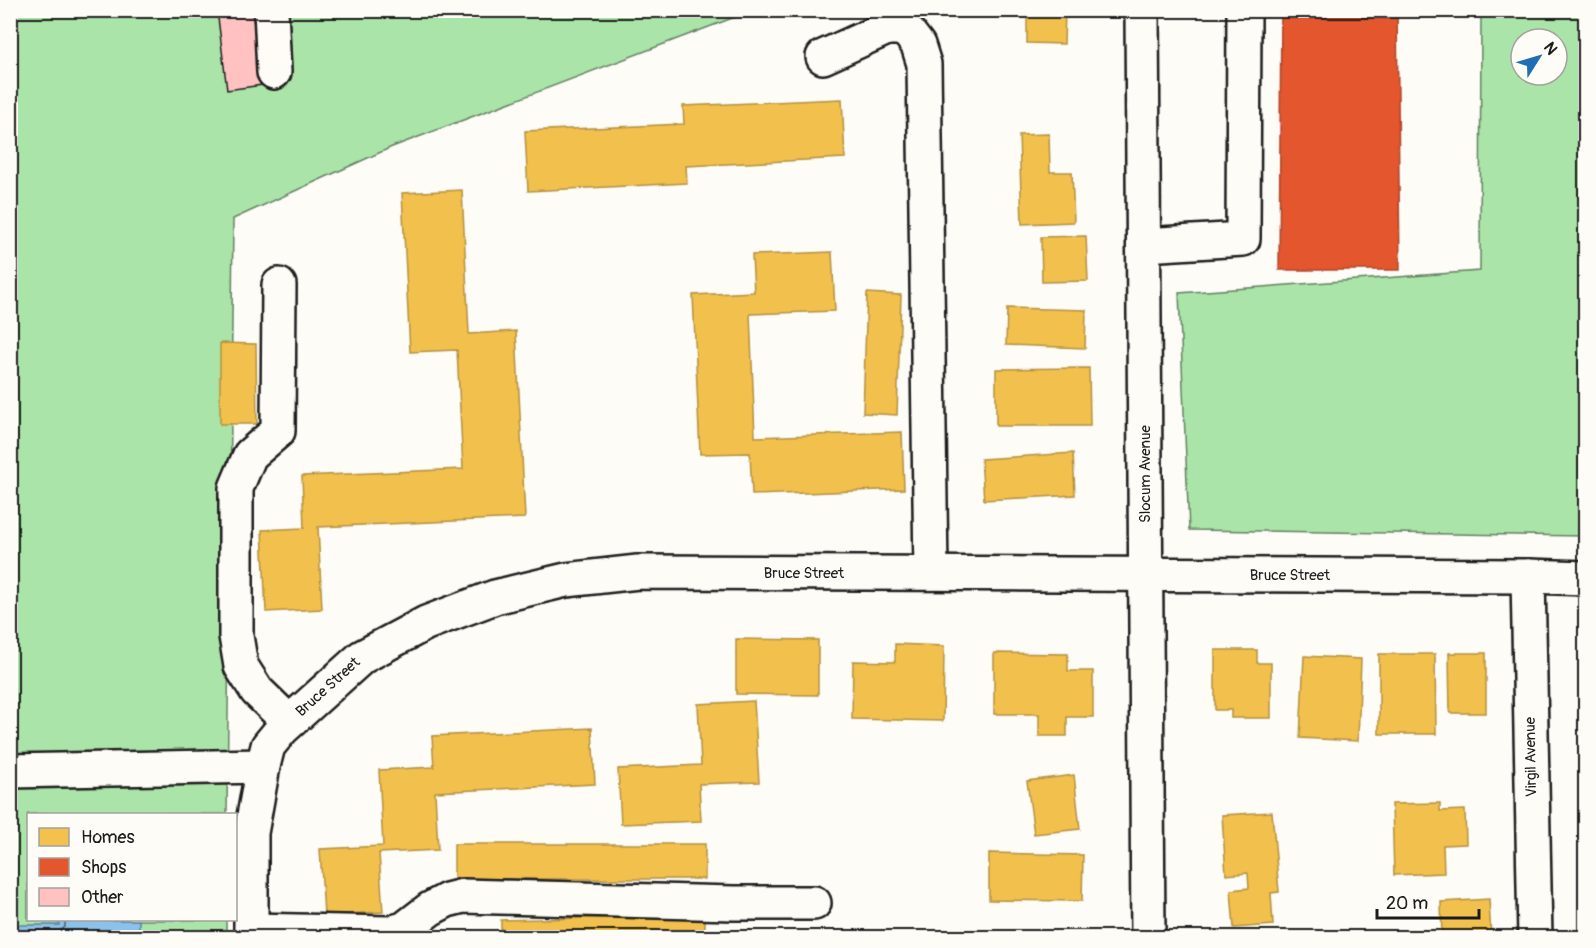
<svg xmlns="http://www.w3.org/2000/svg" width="1596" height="948" viewBox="0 0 1596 948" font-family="Pangolin,sans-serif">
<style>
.green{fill:#abe4a8;stroke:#648062;stroke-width:1.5;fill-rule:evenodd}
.water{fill:#8cc1e9;stroke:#5f7f97;stroke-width:1.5}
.homes{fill:#f2c14e;stroke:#b2903f;stroke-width:1.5}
.shops{fill:#e4572e;stroke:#a84529;stroke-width:1.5}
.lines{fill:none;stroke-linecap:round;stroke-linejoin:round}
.shore{stroke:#495e6e;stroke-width:1.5}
.building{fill:#ffc2c0;stroke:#1c1c1c;stroke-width:1.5}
.minor-casing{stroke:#1c1c1c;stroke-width:38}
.minor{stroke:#fdfcf7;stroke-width:33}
.labels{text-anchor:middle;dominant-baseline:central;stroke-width:6;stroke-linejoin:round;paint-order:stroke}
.street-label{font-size:15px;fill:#1c1c1c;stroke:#fdfcf7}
</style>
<rect width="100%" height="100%" fill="#fdfcf7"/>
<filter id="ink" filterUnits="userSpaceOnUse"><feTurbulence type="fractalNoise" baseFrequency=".0167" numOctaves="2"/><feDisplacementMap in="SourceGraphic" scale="12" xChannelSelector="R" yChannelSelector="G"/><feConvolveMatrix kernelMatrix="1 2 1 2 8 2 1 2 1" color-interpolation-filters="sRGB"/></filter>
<g filter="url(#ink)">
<g class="green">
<path d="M 10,11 L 751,11 L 392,147 L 233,219 L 227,814 L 28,814 L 28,920 L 226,920 L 226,937 L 11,937 Z"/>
<path d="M 1481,11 L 1585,11 L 1585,536 L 1189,530 L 1179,293 L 1480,271 ZM 1521,39 L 1557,39 L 1557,75 L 1521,75 Z"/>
</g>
<path class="water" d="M 59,920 L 139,920 L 139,937 L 11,937 L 11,925 L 59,925 Z"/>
<g class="homes">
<path d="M 1027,10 L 1065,10 L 1064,44 L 1027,43 Z"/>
<path d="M 842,99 L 845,158 L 686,166 L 687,183 L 528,191 L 525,131 L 684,124 L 683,106 Z"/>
<path d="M 1049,134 L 1050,172 L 1072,172 L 1074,222 L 1022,224 L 1019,135 Z"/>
<path d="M 462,190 L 469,334 L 516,331 L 525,518 L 318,527 L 322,609 L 266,612 L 262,530 L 304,528 L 302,476 L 463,469 L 457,350 L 410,352 L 402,193 Z"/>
<path d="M 1086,236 L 1088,281 L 1042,282 L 1041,237 Z"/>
<path d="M 832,252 L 835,311 L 750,314 L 755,437 L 902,432 L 904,489 L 752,495 L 750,453 L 700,454 L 693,295 L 754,292 L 752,255 Z"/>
<path d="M 867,293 L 901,295 L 897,415 L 863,413 Z"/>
<path d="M 1007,308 L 1086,310 L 1085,348 L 1006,345 Z"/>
<path d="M 220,343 L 256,344 L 257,424 L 220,424 Z"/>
<path d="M 1089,368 L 1090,426 L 996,426 L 996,369 Z"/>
<path d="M 1073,453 L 1075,495 L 984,500 L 981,459 Z"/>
<path d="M 736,639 L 818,640 L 818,695 L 736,694 Z"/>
<path d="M 895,644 L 944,646 L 943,721 L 852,719 L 853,661 L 895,662 Z"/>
<path d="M 1215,650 L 1257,650 L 1257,663 L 1271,663 L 1271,718 L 1231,718 L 1231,710 L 1215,710 Z"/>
<path d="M 994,653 L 1068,654 L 1068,671 L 1093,671 L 1093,717 L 1067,717 L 1067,736 L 1039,736 L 1039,714 L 994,714 Z"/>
<path d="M 1449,653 L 1486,653 L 1486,713 L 1450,713 Z"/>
<path d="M 1379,654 L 1435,654 L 1436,734 L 1379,734 Z"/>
<path d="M 1304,656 L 1361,659 L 1358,741 L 1300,738 Z"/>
<path d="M 754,701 L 759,782 L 699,784 L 701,821 L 621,824 L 618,769 L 701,765 L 698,704 Z"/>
<path d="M 592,728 L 595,784 L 435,792 L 438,850 L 379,853 L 383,912 L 324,915 L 320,849 L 383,846 L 379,770 L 434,767 L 432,736 Z"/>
<path d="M 1074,775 L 1080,829 L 1034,834 L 1027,781 Z"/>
<path d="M 1440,803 L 1440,811 L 1465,810 L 1466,844 L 1443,845 L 1444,873 L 1394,875 L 1392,804 Z"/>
<path d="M 1272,812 L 1279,892 L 1271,893 L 1273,925 L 1234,928 L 1231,890 L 1249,888 L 1248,873 L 1226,875 L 1222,815 Z"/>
<rect x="454" y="844" width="251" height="35"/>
<path d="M 989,853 L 1083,855 L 1082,901 L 989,900 Z"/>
<path d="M 1489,899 L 1491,938 L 1442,938 L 1441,902 Z"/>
<path d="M 705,915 L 705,938 L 501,938 L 501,920 Z"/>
</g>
<path class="shops" d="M 1281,10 L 1397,10 L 1400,270 L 1279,270 Z"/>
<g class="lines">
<path class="shore" d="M 10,931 L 60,931 L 65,927 L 65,920"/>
</g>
<path class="building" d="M 217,10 L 252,10 L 262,85 L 227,90 Z"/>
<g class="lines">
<g class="minor-casing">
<g id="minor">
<path d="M 271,10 L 274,72"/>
<path d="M 1142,10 L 1148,938"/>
<path d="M 823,57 L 887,28 L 899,28 L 908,32 L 918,45 L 924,64 L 931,573"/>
<path d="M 1144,245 L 1243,239 L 1244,10"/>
<path d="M 279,285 L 278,431 L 250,455 L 236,488 L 236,636 L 241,666 L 257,691 L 289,722"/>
<path d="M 1528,576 L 1535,938"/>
<path d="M 10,771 L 263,766"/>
<path d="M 251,930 L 389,933 L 404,929 L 430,909 L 447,900 L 463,896 L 734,903 L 814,903"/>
<path d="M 251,938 L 251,833 L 263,766 L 268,746 L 282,729 L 362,657 L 426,623 L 495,597 L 566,580 L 638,572 L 1528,576 L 1586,578"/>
</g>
</g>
<use href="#minor" class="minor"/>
</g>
</g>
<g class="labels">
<g class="street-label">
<text transform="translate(1145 474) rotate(-90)">Slocum Avenue</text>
<text x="804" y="573">Bruce Street</text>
<text x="1290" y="575">Bruce Street</text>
<text transform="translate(328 687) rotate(-42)">Bruce Street</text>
<text transform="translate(1531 757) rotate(-91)">Virgil Avenue</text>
</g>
</g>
<rect width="1596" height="948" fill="none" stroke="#fdfcf7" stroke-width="36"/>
<rect x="18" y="18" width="1560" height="912" fill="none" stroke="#1c1c1c" stroke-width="2" filter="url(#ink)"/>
<rect x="27" y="813" width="210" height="108" fill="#fdfcf7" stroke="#a3a29f" stroke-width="1.5"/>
<rect x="39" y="828" width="30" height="18" fill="#f2c14e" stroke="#a3a29f" stroke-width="1.5"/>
<text x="81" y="843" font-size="18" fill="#1c1c1c">Homes</text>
<rect x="39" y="858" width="30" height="18" fill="#e4572e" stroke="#a3a29f" stroke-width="1.5"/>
<text x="81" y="873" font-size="18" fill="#1c1c1c">Shops</text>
<rect x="39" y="888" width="30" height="18" fill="#ffc2c0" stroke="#a3a29f" stroke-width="1.5"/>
<text x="81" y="903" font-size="18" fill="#1c1c1c">Other</text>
<g transform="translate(1539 57) rotate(53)"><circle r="28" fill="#fdfcf7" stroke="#a3a29f" stroke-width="1.5"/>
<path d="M0-4.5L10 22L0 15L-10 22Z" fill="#1f6fb2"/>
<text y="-9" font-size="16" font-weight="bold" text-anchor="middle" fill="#1c1c1c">N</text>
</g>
<path d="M1377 909v9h102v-9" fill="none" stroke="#1c1c1c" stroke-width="3"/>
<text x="1386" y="909" font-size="18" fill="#1c1c1c" stroke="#fdfcf7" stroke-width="4.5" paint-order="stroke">20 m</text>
</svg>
